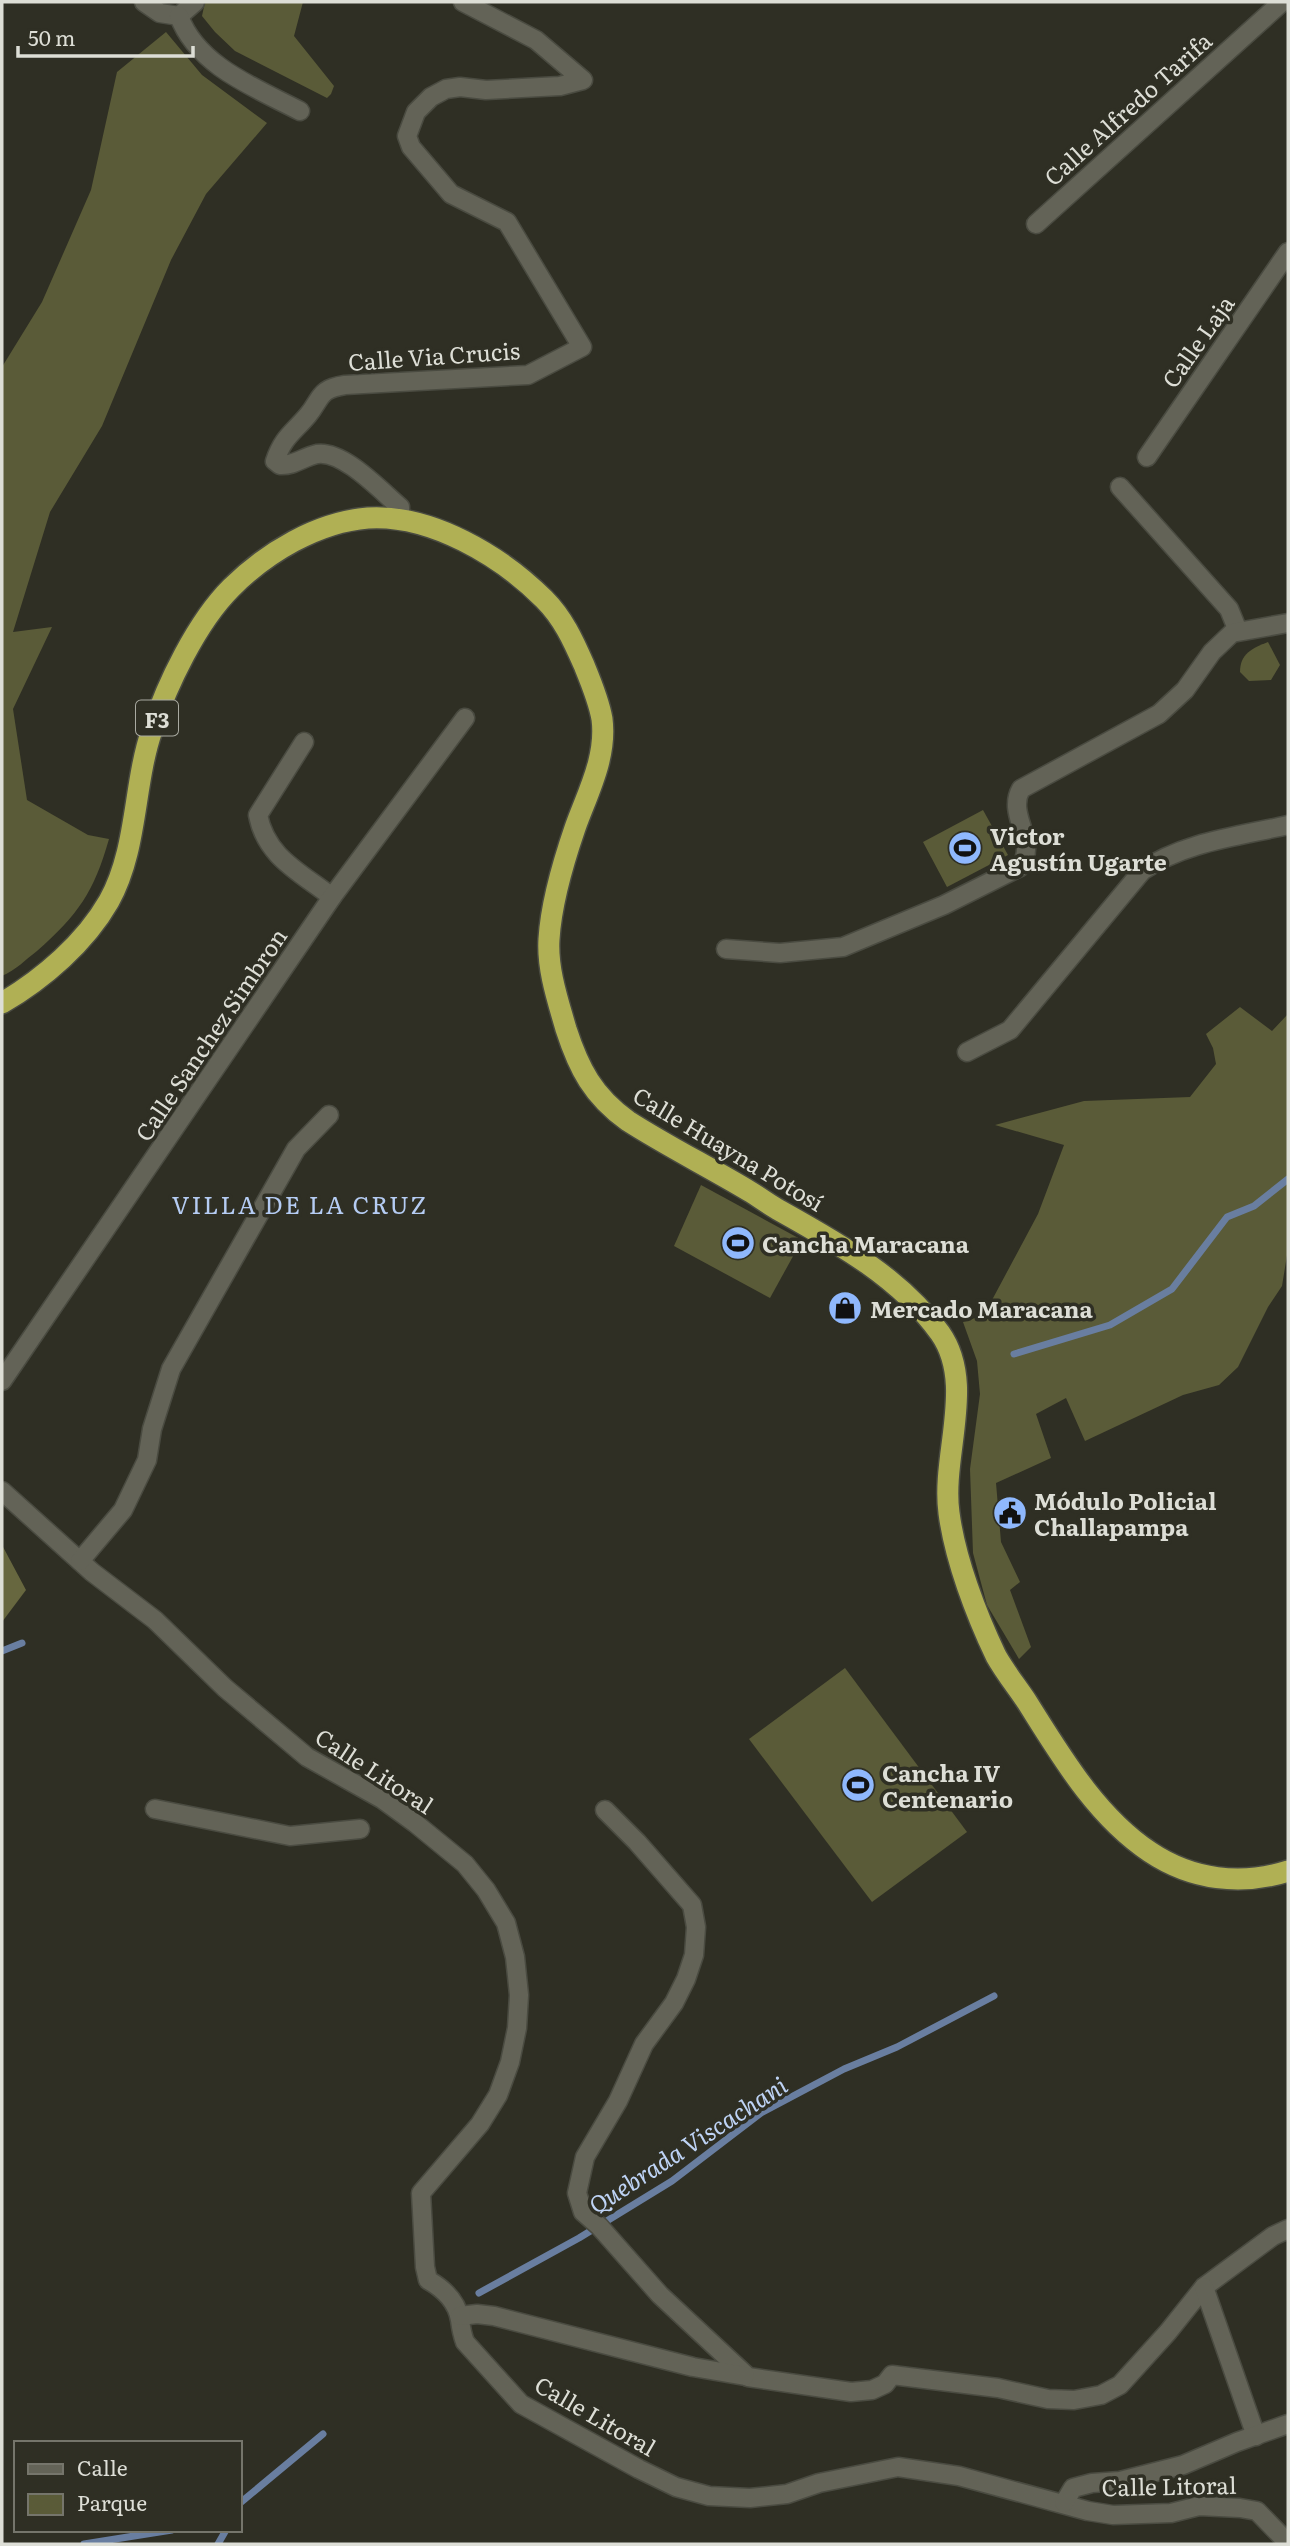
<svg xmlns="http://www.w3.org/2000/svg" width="1290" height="2546" viewBox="0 0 1290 2546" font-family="Literata,serif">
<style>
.green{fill:#5a5b38}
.forest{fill:#67673f}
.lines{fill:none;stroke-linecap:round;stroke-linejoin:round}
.stream{stroke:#697ea0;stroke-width:7}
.minor-casing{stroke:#4a4b41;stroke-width:21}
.highway-casing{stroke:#4a4b41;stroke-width:24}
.minor{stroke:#636357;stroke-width:18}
.highway{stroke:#b0b054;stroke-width:21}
.labels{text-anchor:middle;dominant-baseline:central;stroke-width:7;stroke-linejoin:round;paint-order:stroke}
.shield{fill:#2f2f24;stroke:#a9aaa1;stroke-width:2}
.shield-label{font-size:21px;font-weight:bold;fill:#ddded6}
.street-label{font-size:23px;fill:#ddded6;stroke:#2f2f24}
.poi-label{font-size:23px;font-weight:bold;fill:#ddded6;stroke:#2f2f24;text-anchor:start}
.neighbourhood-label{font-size:24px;letter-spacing:2px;fill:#b5ccf3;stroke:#2f2f24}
.water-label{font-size:24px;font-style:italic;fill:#bed3f5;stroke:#2f2f24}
</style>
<rect width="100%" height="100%" fill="#2f2f24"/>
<g class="green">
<path d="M 205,2 L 303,2 L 294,36 L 334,86 L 331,94 L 327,98 L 235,51 L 215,32 L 202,16 Z"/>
<path d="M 166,32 L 202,75 L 267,123 L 206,194 L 171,260 L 102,426 L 50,512 L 13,632 L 52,627 L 13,709 L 27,800 L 88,835 L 109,839 C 94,892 78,915 37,951 C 25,960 16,970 2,976 L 2,367 L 42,302 L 91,190 L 117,72 Z"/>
<path d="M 1268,642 L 1280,665 L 1271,680 L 1249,681 L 1240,672 C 1240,654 1252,648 1268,642 Z"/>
<path d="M 983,810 L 1008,855 L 947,887 L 923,842 Z"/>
<path d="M 1240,1007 L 1272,1031 L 1288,1014 L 1288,1249 L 1282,1286 L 1268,1307 L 1238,1367 L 1219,1385 L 1183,1395 L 1085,1441 L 1066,1398 L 1036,1414 L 1051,1458 L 996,1483 L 1001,1542 L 1020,1582 L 1010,1590 L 1031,1647 L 1019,1659 L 987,1605 L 973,1553 L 970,1469 L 980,1394 L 977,1361 L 963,1322 L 984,1315 L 1038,1214 L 1064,1145 L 995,1125 L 1084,1101 L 1190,1097 L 1216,1064 L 1213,1048 L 1206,1034 Z"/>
<path d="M 701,1185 L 802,1240 L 770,1298 L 674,1246 Z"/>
<path d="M 845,1668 L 967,1832 L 872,1902 L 749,1739 Z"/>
</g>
<path class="forest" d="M 2,1545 L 26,1590 L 2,1622 Z"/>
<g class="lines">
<g class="stream">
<path d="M 1014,1354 L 1110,1325 L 1172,1289 L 1227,1217 L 1254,1206 L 1288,1179"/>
<path d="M 2,1651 L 22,1643"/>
<path d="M 479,2293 L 579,2238 L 672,2181 L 761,2113 L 844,2069 L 897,2047 L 994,1996"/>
<path d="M 240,2503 L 323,2434"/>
<path d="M 84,2544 L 172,2530"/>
<path d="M 218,2544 L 226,2530"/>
</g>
<g class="minor-casing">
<g id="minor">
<path d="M 144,2 L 160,13 L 179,16 L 195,2"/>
<path d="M 179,16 C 197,66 256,88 300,111"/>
<path d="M 1036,224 L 1282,2"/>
<path d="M 1147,457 L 1288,252"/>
<path d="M 1120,487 L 1229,609 L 1238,631"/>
<path d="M 400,520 L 400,507 C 380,490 343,450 317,454 C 303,457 294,466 280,465 L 275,461 C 283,437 293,433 308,415 C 322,398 318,389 345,385 L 528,375 L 582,347 L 507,222 L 451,194 L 411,147 L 407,136 L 416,112 L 431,97 L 446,89 L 460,87 L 486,90 L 560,86 L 583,80 L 536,40 L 463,2"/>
<path d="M 304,742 L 258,815 C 266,857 300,872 332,897"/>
<path d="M 726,949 L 780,953 L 843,947 L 944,905 L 1020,867 C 1039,841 1006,815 1021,789 L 1159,714 L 1185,690 L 1212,652 L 1232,633 L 1288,623"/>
<path d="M 967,1052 L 1010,1030 L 1142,871 C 1183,842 1240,836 1288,825"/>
<path d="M 2,1381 L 332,897 L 465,718"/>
<path d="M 2,1491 L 92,1572 L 155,1620 L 225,1688 L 307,1757 L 382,1799 L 415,1823 L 465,1864 L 486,1890 L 506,1923 L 515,1957 L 519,1995 L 517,2028 L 510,2062 L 498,2095 L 480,2124 L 421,2193 L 425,2267 L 428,2280 C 444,2289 457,2301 460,2320 C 461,2328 462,2334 465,2342 L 521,2404 L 639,2469 L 676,2487 L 709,2496 L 750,2498 L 787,2494 L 819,2483 L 898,2467 L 959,2476 L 1088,2511 L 1113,2515 L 1171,2513 L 1199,2506 L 1240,2508 L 1257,2511 L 1288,2543"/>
<path d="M 80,1561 L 123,1510 L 147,1460 L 152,1429 L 171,1369 L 296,1149 L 329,1115"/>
<path d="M 155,1809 L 290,1836 L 360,1829"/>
<path d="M 605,1810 L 637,1842 L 692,1905 L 696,1927 L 694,1955 L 686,1979 L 674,2003 L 644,2044 L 618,2101 L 585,2157 L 577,2193 L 583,2212 L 599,2226 L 660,2295 L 748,2377 L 851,2392 L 872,2390 L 885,2384 L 892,2375 L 998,2388 L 1048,2399 L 1074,2400 L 1101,2395 L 1120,2385 L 1168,2332 L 1204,2287 L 1273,2236 L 1288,2229"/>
<path d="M 1204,2287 L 1256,2436"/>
<path d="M 460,2316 L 477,2314 L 494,2316 L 693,2367 L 745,2376"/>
<path d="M 1064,2503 L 1073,2488 L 1092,2483 L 1120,2481 L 1183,2465 L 1237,2442 L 1288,2424"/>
</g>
</g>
<g class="highway-casing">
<path id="highway" d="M 2,1003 C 43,979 85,943 109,901 C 138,849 133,785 152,730 C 167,684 197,622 231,588 C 266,553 317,522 368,518 C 431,514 501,556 544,599 C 563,618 573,640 584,665 C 591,682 599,701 602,719 C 607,758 587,794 575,828 C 564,860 551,906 549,939 C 547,969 558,1001 566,1029 C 579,1069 593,1096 628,1121 C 667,1146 709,1167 749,1191 C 759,1197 767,1203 777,1209 C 836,1242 900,1277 940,1333 C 976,1384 941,1455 949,1513 C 955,1559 976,1614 996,1656 C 1005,1672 1017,1687 1027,1702 C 1061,1756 1096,1816 1150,1852 C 1192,1880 1241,1886 1288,1871"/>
</g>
<use href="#minor" class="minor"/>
<use href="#highway" class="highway"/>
</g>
<defs>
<g id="stadium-disc" transform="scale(1.75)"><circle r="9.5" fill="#8fb8fd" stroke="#2f2f24"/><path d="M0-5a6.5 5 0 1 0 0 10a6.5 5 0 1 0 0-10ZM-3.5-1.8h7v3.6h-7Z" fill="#111"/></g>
<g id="shop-disc" transform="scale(1.75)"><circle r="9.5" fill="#8fb8fd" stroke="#2f2f24"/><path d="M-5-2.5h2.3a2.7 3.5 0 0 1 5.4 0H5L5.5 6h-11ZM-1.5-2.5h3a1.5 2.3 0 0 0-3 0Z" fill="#111"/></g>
<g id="civic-disc" transform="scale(1.75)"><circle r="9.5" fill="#8fb8fd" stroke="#2f2f24"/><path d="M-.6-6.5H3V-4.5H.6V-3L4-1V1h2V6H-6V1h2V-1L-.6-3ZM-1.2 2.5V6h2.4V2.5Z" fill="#111"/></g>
</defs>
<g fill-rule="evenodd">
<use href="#stadium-disc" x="965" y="848"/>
<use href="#stadium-disc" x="738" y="1243"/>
<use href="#shop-disc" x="845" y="1308"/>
<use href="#civic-disc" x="1010" y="1513"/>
<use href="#stadium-disc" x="858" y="1785"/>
</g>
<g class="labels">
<rect class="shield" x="136" y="700.5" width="42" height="35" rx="5"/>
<g class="shield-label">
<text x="157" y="718">F3</text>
</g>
<g class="street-label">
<text transform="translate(1127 108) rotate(-42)">Calle Alfredo Tarifa</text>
<text transform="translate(1197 341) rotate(-55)">Calle Laja</text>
<text transform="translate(434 355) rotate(-4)">Calle Via Crucis</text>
<text transform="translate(210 1034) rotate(-56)">Calle Sanchez Simbron</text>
<text transform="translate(729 1148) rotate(31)">Calle Huayna Potosí</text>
<text transform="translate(375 1770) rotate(33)">Calle Litoral</text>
<text transform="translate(596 2415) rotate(30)">Calle Litoral</text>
<text transform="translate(1169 2485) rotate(-1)">Calle Litoral</text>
</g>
<g class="poi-label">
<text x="990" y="835">Victor<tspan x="990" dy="26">Agustín Ugarte</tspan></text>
<text x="762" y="1243">Cancha Maracana</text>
<text x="870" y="1308">Mercado Maracana</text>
<text x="1034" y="1500">Módulo Policial<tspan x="1034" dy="26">Challapampa</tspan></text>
<text x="882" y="1772">Cancha IV<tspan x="882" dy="26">Centenario</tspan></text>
</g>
<g class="neighbourhood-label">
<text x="300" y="1203">VILLA DE LA CRUZ</text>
</g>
<g class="water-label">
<text transform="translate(687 2144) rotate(-33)">Quebrada Viscachani</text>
</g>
</g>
<rect width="1290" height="2546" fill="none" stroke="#ddded6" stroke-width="7"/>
<rect x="14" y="2441" width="228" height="91" fill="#2f2f24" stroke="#75756b" stroke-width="2"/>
<rect x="28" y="2464" width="35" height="10" fill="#636357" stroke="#75756b" stroke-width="2"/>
<text x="77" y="2476" font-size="21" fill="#ddded6">Calle</text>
<rect x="28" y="2494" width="35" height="21" fill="#5a5b38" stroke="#75756b" stroke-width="2"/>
<text x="77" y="2511" font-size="21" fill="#ddded6">Parque</text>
<path d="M18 46v10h175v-10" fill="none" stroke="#ddded6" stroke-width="3.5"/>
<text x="28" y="46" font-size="21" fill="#ddded6" stroke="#2f2f24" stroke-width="5" paint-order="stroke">50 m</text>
</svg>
